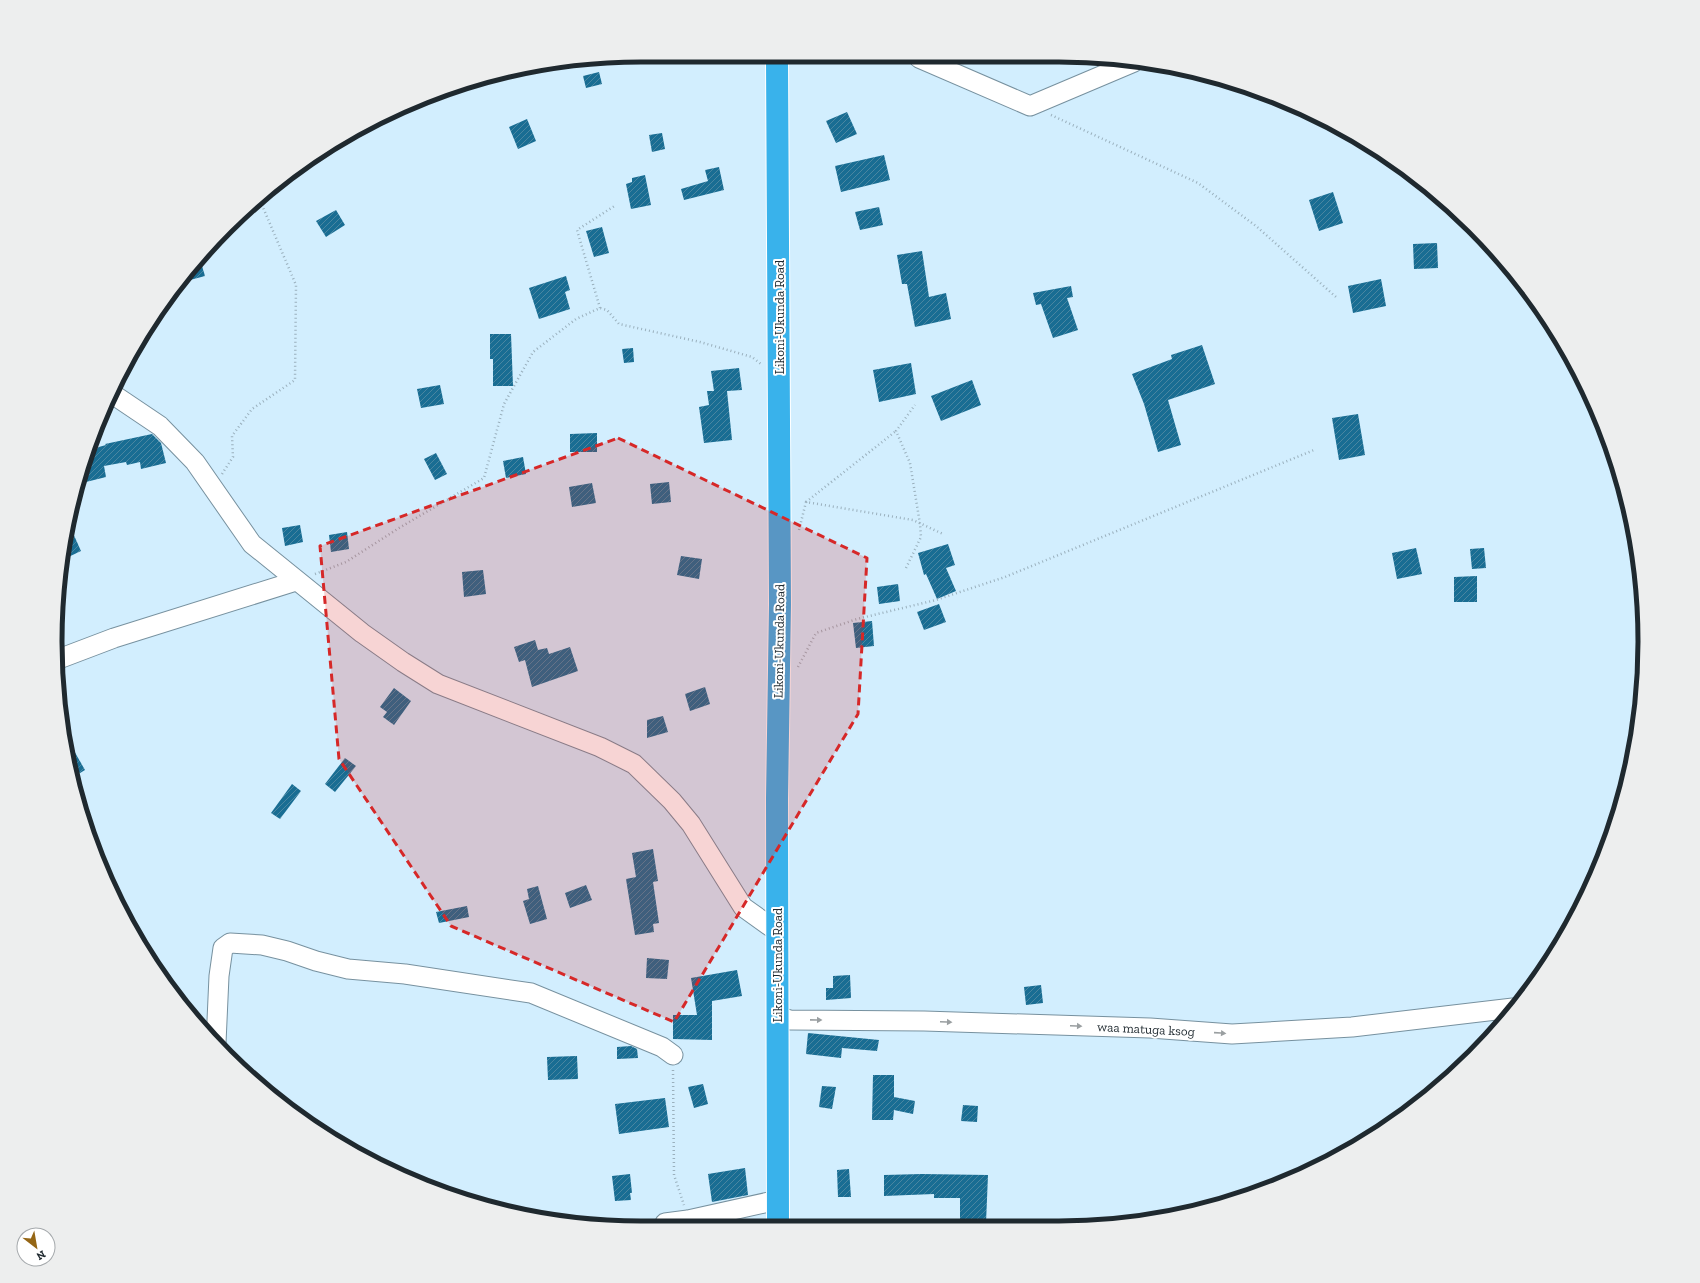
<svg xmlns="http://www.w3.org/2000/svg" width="1700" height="1283" viewBox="0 0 1700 1283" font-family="'Zilla Slab',serif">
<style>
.building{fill:url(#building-hatch)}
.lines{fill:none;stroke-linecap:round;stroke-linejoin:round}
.minor-casing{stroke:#77919f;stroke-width:21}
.highway-casing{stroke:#fff;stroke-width:24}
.path{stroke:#9ab0bd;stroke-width:2.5;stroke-dasharray:1 3;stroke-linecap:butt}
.minor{stroke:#fff;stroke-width:19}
.highway{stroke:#39b2eb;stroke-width:22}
.oneway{fill:#9a9fa1}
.marked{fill:#d62828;fill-opacity:0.2;stroke:#d62828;stroke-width:3;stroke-dasharray:8 5;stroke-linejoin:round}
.labels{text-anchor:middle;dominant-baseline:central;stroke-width:4;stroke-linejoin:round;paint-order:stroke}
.street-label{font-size:13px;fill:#1f292f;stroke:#fff}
.rim{fill:none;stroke:#1f292f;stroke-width:5}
</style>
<defs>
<pattern id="building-hatch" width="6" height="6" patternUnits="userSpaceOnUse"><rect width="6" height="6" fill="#196d93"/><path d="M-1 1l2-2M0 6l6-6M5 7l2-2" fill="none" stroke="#4a86a1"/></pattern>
</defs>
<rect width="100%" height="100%" fill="#d2eefe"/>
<g class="building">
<path d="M 599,72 L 602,84 L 586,88 L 583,76 Z"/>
<path d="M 847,112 L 857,134 L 836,143 L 826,121 Z"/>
<path d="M 527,119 L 536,141 L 518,149 L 509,127 Z"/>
<path d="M 662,133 L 665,149 L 652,152 L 649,135 Z"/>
<path d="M 884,155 L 890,180 L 841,192 L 835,166 Z"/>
<path d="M 719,167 L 724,190 L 684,200 L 681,189 L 708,181 L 705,170 Z"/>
<path d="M 645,175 L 651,205 L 631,209 L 626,184 L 632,182 L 632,178 Z"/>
<path d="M 1333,192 L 1343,223 L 1319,231 L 1309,200 Z"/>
<path d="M 879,207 L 883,225 L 860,230 L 855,212 Z"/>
<path d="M 336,210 L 345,225 L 326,237 L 316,221 Z"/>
<path d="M 602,227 L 609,253 L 594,257 L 586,231 Z"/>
<path d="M 1437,243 L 1438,268 L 1414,269 L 1413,244 Z"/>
<path d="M 922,251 L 929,297 L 946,293 L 951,319 L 915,327 L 907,284 L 902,284 L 897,255 Z"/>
<path d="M 199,256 L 205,276 L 179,283 Z"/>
<path d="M 566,276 L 570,290 L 565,292 L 570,309 L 539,319 L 529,288 Z"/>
<path d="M 1381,279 L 1386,306 L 1353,313 L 1348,286 Z"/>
<path d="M 1071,286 L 1073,297 L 1067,298 L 1078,330 L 1053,338 L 1041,304 L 1036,305 L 1033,293 Z"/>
<path d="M 490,334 L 511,334 L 513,386 L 493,386 L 493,359 L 490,359 Z"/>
<path d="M 1202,345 L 1215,384 L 1168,400 L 1181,445 L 1158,452 L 1144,404 L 1132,374 L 1172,359 L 1171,355 Z"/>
<path d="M 633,348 L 634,362 L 624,363 L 622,349 Z"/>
<path d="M 911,363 L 916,394 L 879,402 L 873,370 Z"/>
<path d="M 739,368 L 742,390 L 727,391 L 732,440 L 704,443 L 699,407 L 709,405 L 707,391 L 714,391 L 711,371 Z"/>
<path d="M 972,380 L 981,405 L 941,421 L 931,396 Z"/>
<path d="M 440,385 L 444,404 L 421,408 L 417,389 Z"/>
<path d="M 1358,414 L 1365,455 L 1339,460 L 1332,418 Z"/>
<path d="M 597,433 L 597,452 L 570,452 L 570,434 Z"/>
<path d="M 152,434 L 161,443 L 166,463 L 141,469 L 140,462 L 127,465 L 126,462 L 104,466 L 106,477 L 78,484 L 88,450 L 106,445 L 105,444 Z"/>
<path d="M 436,453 L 447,474 L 435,480 L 424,459 Z"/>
<path d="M 523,457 L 526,474 L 506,478 L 503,461 Z"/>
<path d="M 669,482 L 671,502 L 652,504 L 650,484 Z"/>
<path d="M 592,483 L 596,503 L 572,507 L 569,487 Z"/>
<path d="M 68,522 L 81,551 L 62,560 L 66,527 Z"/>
<path d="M 300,525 L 303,542 L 285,546 L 282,528 Z"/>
<path d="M 347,532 L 349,549 L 331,552 L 329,535 Z"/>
<path d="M 948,544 L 955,565 L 946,568 L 956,591 L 937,599 L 926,574 L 924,575 L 918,553 Z"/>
<path d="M 1416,548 L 1422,574 L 1397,579 L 1392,553 Z"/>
<path d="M 1484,548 L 1486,568 L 1472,569 L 1470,549 Z"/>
<path d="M 681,556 L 702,559 L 699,579 L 677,575 Z"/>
<path d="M 483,570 L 486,594 L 464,597 L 462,572 Z"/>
<path d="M 1477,576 L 1477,602 L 1454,602 L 1454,577 Z"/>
<path d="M 898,584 L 900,601 L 879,604 L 877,587 Z"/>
<path d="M 939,604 L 946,622 L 924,630 L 917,612 Z"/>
<path d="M 872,621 L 874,646 L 856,648 L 853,623 Z"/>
<path d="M 535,640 L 538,650 L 547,648 L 549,654 L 570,647 L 578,671 L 532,687 L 525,660 L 519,662 L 514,647 Z"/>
<path d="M 705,687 L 710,704 L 690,711 L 685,694 Z"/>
<path d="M 394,688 L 411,701 L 394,725 L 383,717 L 387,712 L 380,707 Z"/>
<path d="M 663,716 L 668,732 L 647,738 L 647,720 Z"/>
<path d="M 65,735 L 85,770 L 72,778 L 66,756 Z"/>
<path d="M 345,758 L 356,766 L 335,792 L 325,784 Z"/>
<path d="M 292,784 L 301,791 L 280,819 L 271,813 Z"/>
<path d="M 653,849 L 658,881 L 653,882 L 659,923 L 653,924 L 654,932 L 635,935 L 626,879 L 636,877 L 632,853 Z"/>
<path d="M 586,885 L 592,900 L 570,908 L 565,893 Z"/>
<path d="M 538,886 L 547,919 L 530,924 L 523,901 L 529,899 L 527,889 Z"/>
<path d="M 467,906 L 469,917 L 439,923 L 436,912 Z"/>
<path d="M 647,958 L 669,960 L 667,979 L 646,978 Z"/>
<path d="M 737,970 L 742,996 L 712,1001 L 712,1040 L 673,1039 L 673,1015 L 697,1015 L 691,978 Z"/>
<path d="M 850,975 L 851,998 L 826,1000 L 826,988 L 833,988 L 833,976 Z"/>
<path d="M 1041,985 L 1043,1003 L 1026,1005 L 1024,987 Z"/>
<path d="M 808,1033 L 879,1040 L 877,1051 L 842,1048 L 841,1058 L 806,1054 Z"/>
<path d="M 631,1046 L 637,1049 L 638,1058 L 617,1059 L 617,1047 Z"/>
<path d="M 577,1056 L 578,1079 L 548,1080 L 547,1057 Z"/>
<path d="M 873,1075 L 894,1075 L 894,1097 L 915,1101 L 913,1114 L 894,1110 L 893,1120 L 872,1120 Z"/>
<path d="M 703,1084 L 708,1104 L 694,1108 L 688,1087 Z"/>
<path d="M 822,1086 L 836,1087 L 832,1109 L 819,1107 Z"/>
<path d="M 665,1098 L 669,1127 L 619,1134 L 615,1104 Z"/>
<path d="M 963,1105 L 978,1106 L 977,1122 L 961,1121 Z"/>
<path d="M 745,1168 L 748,1195 L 712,1202 L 708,1174 Z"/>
<path d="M 849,1169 L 851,1197 L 838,1197 L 837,1170 Z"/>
<path d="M 630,1174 L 632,1193 L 630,1193 L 631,1200 L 615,1201 L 612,1176 Z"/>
<path d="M 922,1174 L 988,1175 L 986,1223 L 960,1223 L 960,1198 L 934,1198 L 934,1194 L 884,1196 L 884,1175 Z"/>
</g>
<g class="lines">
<g class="minor-casing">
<g id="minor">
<path d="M 919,58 L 1030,106 L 1134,62"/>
<path d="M 111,393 L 160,426 L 195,462 L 252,544 L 362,633 L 403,662 L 438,684 L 600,747 L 634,764 L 672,801 L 691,824 L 743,907 L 778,932"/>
<path d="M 56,660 L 114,638 L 296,581"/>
<path d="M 777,1016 L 790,1020 L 924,1021 L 1150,1028 L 1232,1034 L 1352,1027 L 1513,1008"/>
<path d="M 216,1043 L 219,976 L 223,948 L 230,943 L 262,945 L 287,951 L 316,961 L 348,969 L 405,974 L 531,993 L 662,1047 L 673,1055"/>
<path d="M 665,1223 L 688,1220 L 778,1200"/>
</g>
</g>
<g class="highway-casing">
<path id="highway" d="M 777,59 L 780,604 L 777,799 L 778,1223"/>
</g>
<g class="path">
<path d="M 1051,115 L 1198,183 L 1256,226 L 1336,297"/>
<path d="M 600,308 L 577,230 L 616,205"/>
<path d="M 222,474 L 233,457 L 232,436 L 252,409 L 295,380 L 296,285 L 259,198"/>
<path d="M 806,502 L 896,431"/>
<path d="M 799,530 L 806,502 L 913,520 L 943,534"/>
<path d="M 906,568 L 921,537 L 920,524 L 910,463 L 896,431 L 915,405"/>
<path d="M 315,574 L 346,562 L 399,528 L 484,478 L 504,404 L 533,352 L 576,319 L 600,308 L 607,310 L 619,324 L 700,342 L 752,357 L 761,364"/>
<path d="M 798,667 L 816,633 L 857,619 L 936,600 L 1005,577 L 1314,450"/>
<path d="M 673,1070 L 674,1175 L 684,1205"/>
</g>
<use href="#minor" class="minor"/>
<use href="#highway" class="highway"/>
</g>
<defs><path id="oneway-solid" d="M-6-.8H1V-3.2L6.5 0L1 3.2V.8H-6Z"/></defs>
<g class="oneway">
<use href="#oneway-solid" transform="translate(816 1020) rotate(1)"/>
<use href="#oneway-solid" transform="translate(946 1022) rotate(2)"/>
<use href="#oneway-solid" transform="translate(1076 1026) rotate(2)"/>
<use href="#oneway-solid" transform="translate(1220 1033) rotate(4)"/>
</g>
<path class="marked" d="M 618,438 L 867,558 L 858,714 L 674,1022 L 451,926 L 339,759 L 320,546 Z"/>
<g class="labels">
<g class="street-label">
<text transform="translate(779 317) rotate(-90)">Likoni-Ukunda Road</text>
<text transform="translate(779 641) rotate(-89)">Likoni-Ukunda Road</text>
<text transform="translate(777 965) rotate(-90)">Likoni-Ukunda Road</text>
<text transform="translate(1146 1029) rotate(3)">waa matuga ksog</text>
</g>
</g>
<path d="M0 0H1700V1283H0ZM641 62H1059A579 579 0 0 1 1638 641V642A579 579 0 0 1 1059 1221H641A579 579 0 0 1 62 642V641A579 579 0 0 1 641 62Z" fill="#edeeee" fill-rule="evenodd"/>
<path class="rim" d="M641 62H1059A579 579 0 0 1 1638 641V642A579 579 0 0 1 1059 1221H641A579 579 0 0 1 62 642V641A579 579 0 0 1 641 62Z"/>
<g transform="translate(36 1247) rotate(149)"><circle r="19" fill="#ffffff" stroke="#a5a9ac"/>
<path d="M0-3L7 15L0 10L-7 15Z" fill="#956615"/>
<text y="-6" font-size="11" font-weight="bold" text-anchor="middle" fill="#1f292f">N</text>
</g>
</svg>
